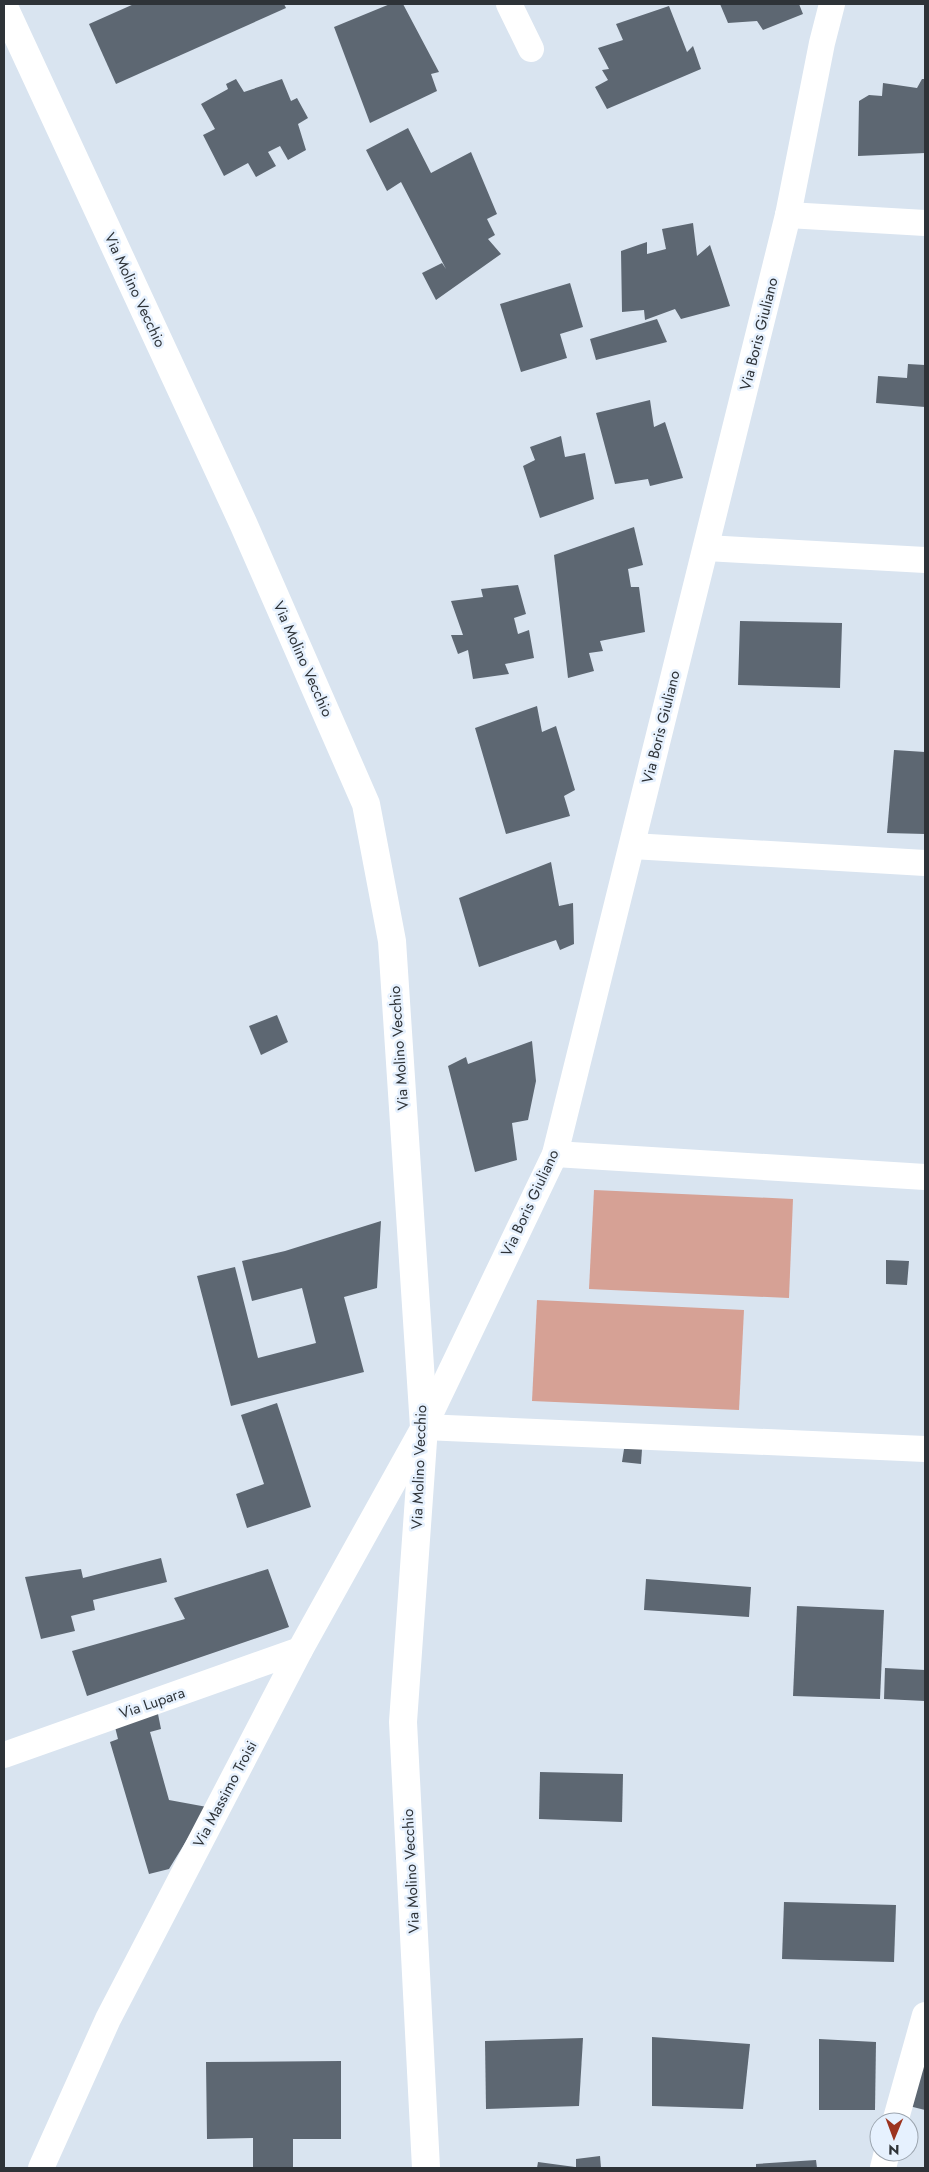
<svg xmlns="http://www.w3.org/2000/svg" width="929" height="2172" viewBox="0 0 929 2172" font-family="Jost,sans-serif">
<style>
.green{fill:#d6a195}
.building{fill:#5d6772}
.lines{fill:none;stroke-linecap:round;stroke-linejoin:round}
.street{stroke:#fff;stroke-width:26}
.secondary{stroke:#fff;stroke-width:28}
.labels{text-anchor:middle;dominant-baseline:central;stroke-width:5;stroke-linejoin:round;paint-order:stroke}
.street-label{font-size:15px;fill:#2e3338;stroke:#e6f1fe}
</style>
<rect width="100%" height="100%" fill="#d9e4f0"/>
<g class="green">
<path d="M 594,1190 L 793,1199 L 789,1298 L 589,1289 Z"/>
<path d="M 537,1300 L 744,1310 L 739,1410 L 532,1401 Z"/>
</g>
<g class="building">
<path d="M 134,4 L 284,4 L 286,8 L 116,84 L 89,24 Z"/>
<path d="M 390,4 L 403,4 L 439,72 L 431,74 L 437,91 L 370,123 L 334,27 Z"/>
<path d="M 720,4 L 799,4 L 803,14 L 763,30 L 757,21 L 728,23 Z"/>
<path d="M 669,6 L 687,52 L 693,46 L 701,69 L 607,109 L 595,87 L 608,80 L 602,70 L 609,69 L 598,48 L 623,40 L 616,24 Z"/>
<path d="M 236,79 L 244,92 L 282,79 L 291,101 L 297,98 L 308,118 L 298,124 L 306,150 L 288,160 L 280,146 L 268,152 L 276,166 L 256,177 L 248,163 L 224,176 L 203,135 L 215,129 L 201,104 L 228,89 L 226,84 Z"/>
<path d="M 922,79 L 925,79 L 925,153 L 858,156 L 859,101 L 869,95 L 882,96 L 883,83 L 917,88 Z"/>
<path d="M 408,128 L 431,173 L 471,152 L 497,214 L 487,219 L 495,235 L 488,239 L 501,254 L 436,300 L 422,273 L 442,263 L 446,269 L 401,182 L 387,191 L 366,150 Z"/>
<path d="M 693,223 L 697,256 L 710,245 L 730,306 L 681,319 L 675,309 L 645,320 L 644,310 L 622,312 L 621,251 L 647,242 L 647,254 L 666,249 L 662,229 Z"/>
<path d="M 570,283 L 583,327 L 560,334 L 567,358 L 521,372 L 500,304 Z"/>
<path d="M 657,319 L 667,342 L 596,360 L 590,339 Z"/>
<path d="M 908,364 L 925,365 L 925,407 L 876,403 L 878,376 L 907,378 Z"/>
<path d="M 650,400 L 654,427 L 665,422 L 683,478 L 650,486 L 648,479 L 615,484 L 596,413 Z"/>
<path d="M 561,436 L 565,457 L 585,453 L 594,499 L 540,518 L 523,466 L 535,460 L 530,447 Z"/>
<path d="M 634,527 L 643,565 L 628,569 L 631,587 L 639,587 L 645,632 L 600,641 L 603,651 L 589,653 L 594,671 L 568,678 L 554,555 Z"/>
<path d="M 518,585 L 526,614 L 514,618 L 518,634 L 529,630 L 534,658 L 505,664 L 509,674 L 473,679 L 468,650 L 458,654 L 451,635 L 463,635 L 451,601 L 483,597 L 481,589 Z"/>
<path d="M 740,621 L 842,623 L 840,688 L 738,685 Z"/>
<path d="M 537,706 L 542,732 L 556,726 L 575,790 L 564,796 L 570,816 L 506,834 L 475,728 Z"/>
<path d="M 894,750 L 925,752 L 925,834 L 887,833 Z"/>
<path d="M 551,862 L 559,906 L 573,903 L 574,944 L 560,950 L 556,940 L 479,967 L 459,898 Z"/>
<path d="M 277,1015 L 288,1042 L 261,1055 L 249,1026 Z"/>
<path d="M 532,1041 L 536,1081 L 528,1120 L 512,1123 L 517,1160 L 475,1172 L 448,1066 L 466,1057 L 468,1064 Z"/>
<path d="M 381,1221 L 377,1288 L 344,1297 L 364,1372 L 231,1406 L 197,1276 L 235,1267 L 258,1358 L 316,1343 L 302,1288 L 252,1301 L 242,1261 L 285,1251 Z"/>
<path d="M 886,1260 L 909,1261 L 907,1285 L 886,1284 Z"/>
<path d="M 277,1403 L 311,1507 L 247,1528 L 236,1494 L 264,1484 L 241,1415 Z"/>
<path d="M 624,1449 L 642,1449 L 641,1464 L 622,1462 Z"/>
<path d="M 161,1558 L 167,1582 L 93,1600 L 95,1610 L 71,1616 L 75,1631 L 41,1639 L 25,1577 L 81,1569 L 83,1578 Z"/>
<path d="M 268,1569 L 289,1627 L 87,1696 L 72,1651 L 185,1619 L 174,1598 Z"/>
<path d="M 646,1579 L 751,1587 L 749,1617 L 644,1610 Z"/>
<path d="M 797,1606 L 884,1610 L 880,1699 L 793,1696 Z"/>
<path d="M 885,1668 L 925,1670 L 925,1701 L 884,1699 Z"/>
<path d="M 157,1709 L 161,1729 L 150,1732 L 169,1800 L 207,1807 L 169,1869 L 149,1874 L 110,1742 L 118,1739 L 114,1723 Z"/>
<path d="M 540,1772 L 623,1774 L 622,1822 L 539,1819 Z"/>
<path d="M 784,1902 L 896,1905 L 894,1962 L 782,1959 Z"/>
<path d="M 652,2037 L 750,2044 L 743,2109 L 652,2106 Z"/>
<path d="M 583,2038 L 579,2106 L 486,2109 L 485,2041 Z"/>
<path d="M 819,2039 L 876,2042 L 875,2110 L 819,2110 Z"/>
<path d="M 341,2061 L 341,2139 L 293,2139 L 293,2168 L 253,2168 L 253,2138 L 207,2139 L 206,2062 Z"/>
<path d="M 925,2061 L 925,2110 L 909,2106 Z"/>
<path d="M 600,2156 L 601,2168 L 576,2168 L 576,2159 Z"/>
<path d="M 816,2160 L 817,2168 L 756,2168 L 756,2164 Z"/>
<path d="M 538,2162 L 575,2167 L 575,2168 L 537,2168 Z"/>
</g>
<g class="lines">
<g class="street">
<path d="M 509,4 L 531,49"/>
<path d="M 788,215 L 925,223"/>
<path d="M 706,548 L 925,560"/>
<path d="M 632,846 L 925,863"/>
<path d="M 555,1154 L 925,1177"/>
<path d="M 424,1427 L 925,1449"/>
<path d="M 4,1755 L 300,1650"/>
<path d="M 895,2122 L 925,2015"/>
<path d="M 41,2168 L 108,2019 L 300,1650 L 424,1427 L 555,1154 L 788,215 L 822,43 L 832,4"/>
<path d="M 883,2168 L 887,2152"/>
</g>
<path class="secondary" d="M 4,7 L 243,523 L 366,804 L 392,941 L 424,1427 L 403,1722 L 426,2168"/>
</g>
<g class="labels">
<g class="street-label">
<text transform="translate(135 290) rotate(65)">Via Molino Vecchio</text>
<text transform="translate(759 334) rotate(-76)">Via Boris Giuliano</text>
<text transform="translate(303 659) rotate(66)">Via Molino Vecchio</text>
<text transform="translate(661 727) rotate(-76)">Via Boris Giuliano</text>
<text transform="translate(399 1048) rotate(-94)">Via Molino Vecchio</text>
<text transform="translate(530 1203) rotate(-65)">Via Boris Giuliano</text>
<text transform="translate(419 1467) rotate(-88)">Via Molino Vecchio</text>
<text transform="translate(152 1703) rotate(-19)">Via Lupara</text>
<text transform="translate(225 1794) rotate(-62)">Via Massimo Troisi</text>
<text transform="translate(411 1871) rotate(-93)">Via Molino Vecchio</text>
</g>
</g>
<rect width="929" height="2172" fill="none" stroke="#2e3338" stroke-width="10"/>
<g transform="translate(894 2137) rotate(181)"><circle r="24" fill="#e6f1fe" stroke="#9ca5af"/>
<path d="M0-4L9 19L0 12L-9 19Z" fill="#9c331e"/>
<text y="-8" font-size="14" font-weight="bold" text-anchor="middle" fill="#2e3338">N</text>
</g>
</svg>
